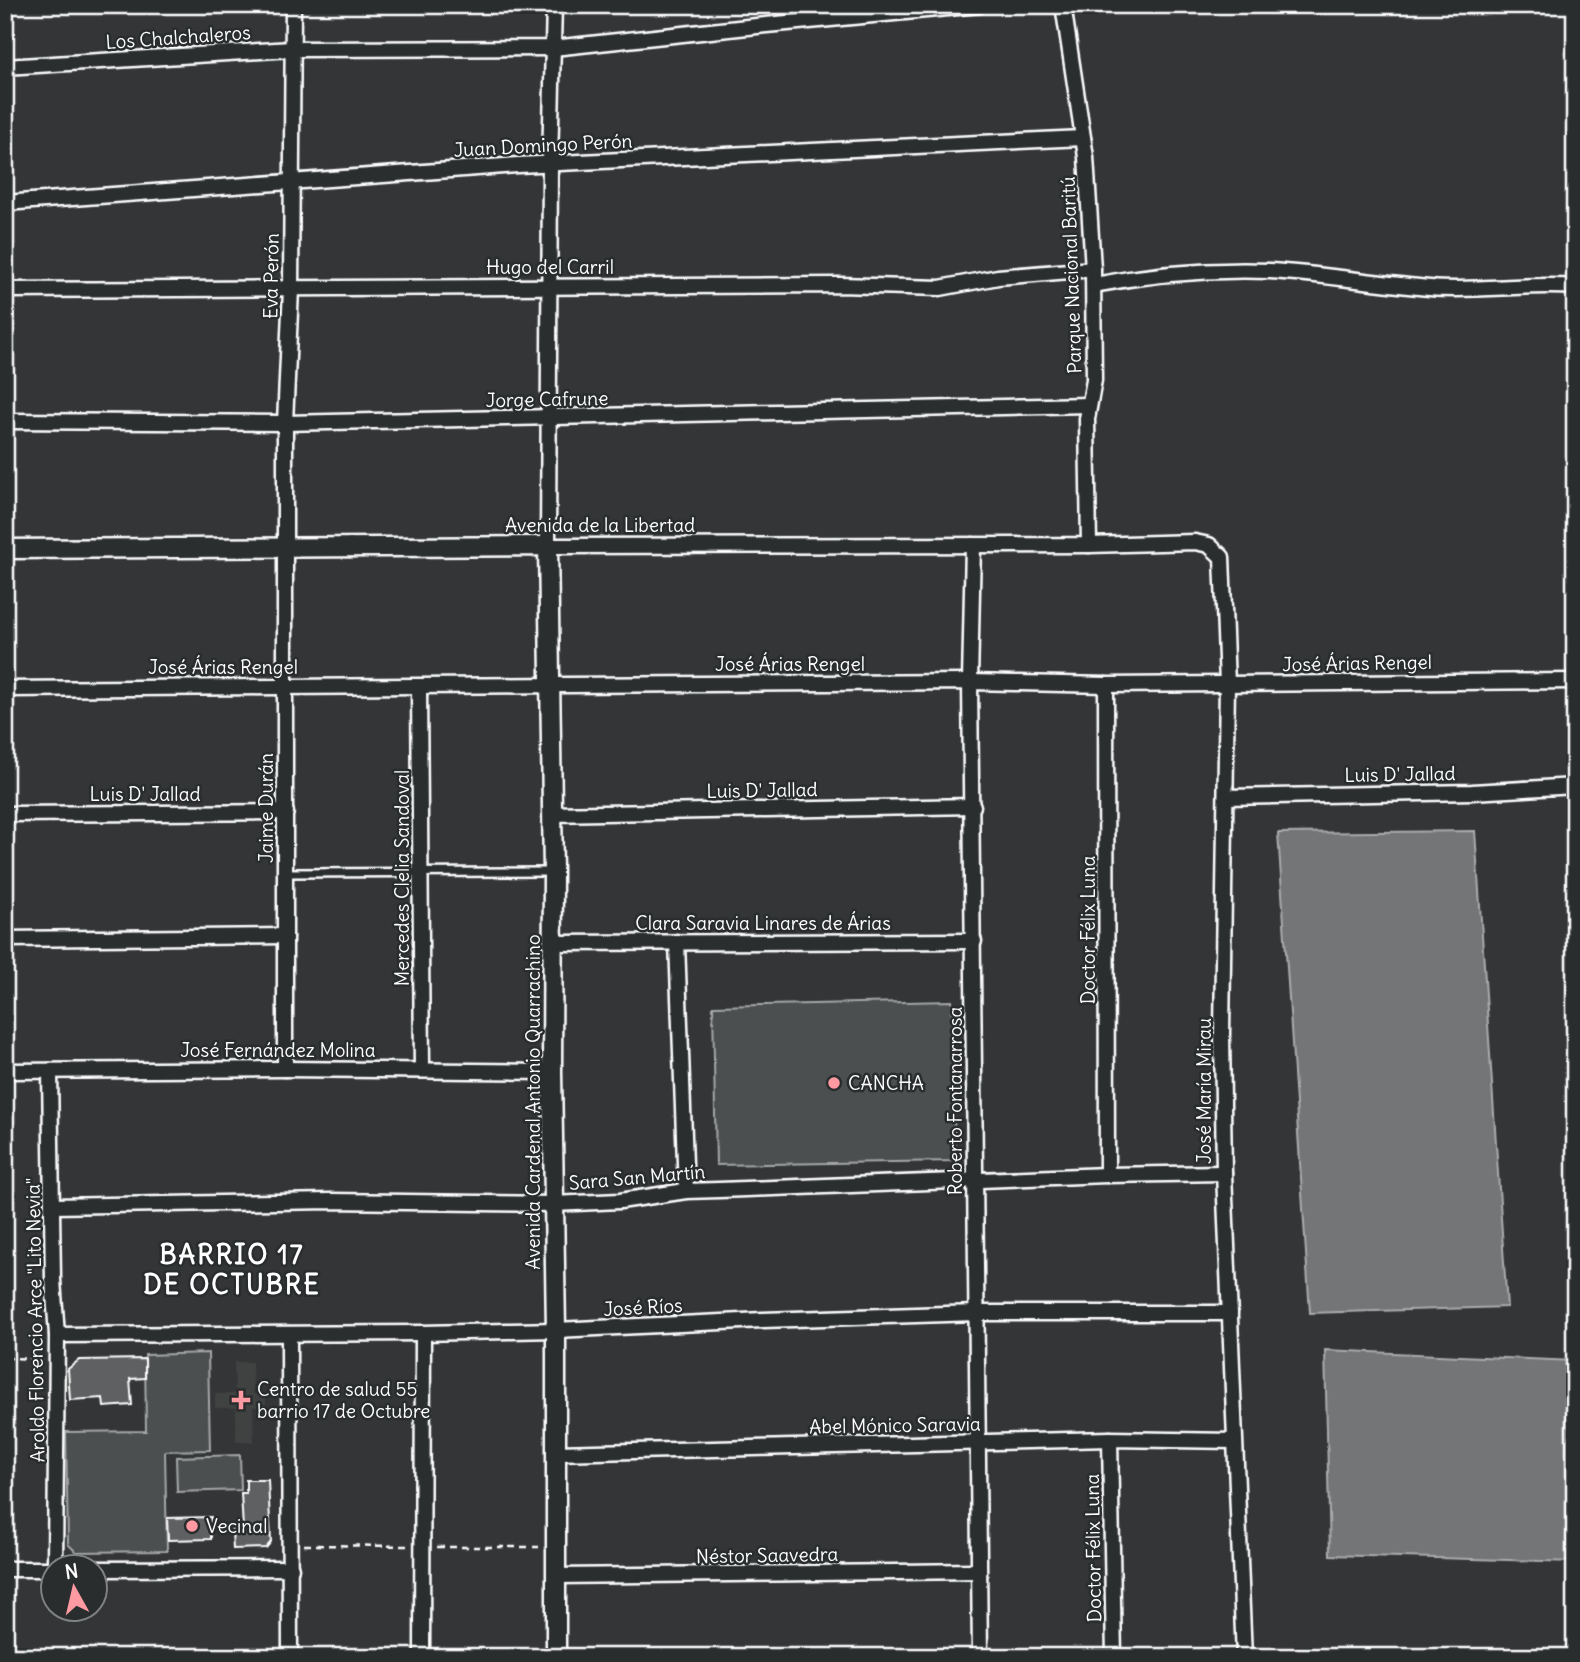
<svg xmlns="http://www.w3.org/2000/svg" width="1580" height="1662" viewBox="0 0 1580 1662" font-family="Delius,sans-serif">
<style>
.built{fill:#404243}
.green{fill:#4c4f50;stroke:#a6a7a8;stroke-width:2}
.water{fill:#737576;stroke:#abacad;stroke-width:2}
.building{fill:#5f6162;stroke:#fff;stroke-width:2}
.lines{fill:none;stroke-linecap:round;stroke-linejoin:round}
.service-casing{stroke:#fff;stroke-width:12}
.minor-casing{stroke:#fff;stroke-width:19}
.tertiary-casing{stroke:#fff;stroke-width:23}
.path{stroke:#fff;stroke-width:2.5;stroke-dasharray:7 5;stroke-linecap:butt}
.service{stroke:#2a2d2e;stroke-width:7}
.minor{stroke:#2a2d2e;stroke-width:14}
.tertiary{stroke:#2a2d2e;stroke-width:18}
.poi-dot{fill:#ff9aa2;stroke:#2a2d2e;stroke-width:2.5}
.labels{text-anchor:middle;dominant-baseline:central;stroke-width:5;stroke-linejoin:round;paint-order:stroke}
.street-label{font-size:19px;fill:#fff;stroke:#2a2d2e}
.poi-label{font-size:19px;fill:#fff;stroke:#2a2d2e;text-anchor:start}
.district-label{font-size:26px;font-weight:bold;letter-spacing:2px;fill:#fff;stroke:#2a2d2e}
</style>
<rect width="100%" height="100%" fill="#333536"/>
<filter id="ink" filterUnits="userSpaceOnUse"><feTurbulence type="fractalNoise" baseFrequency=".0143" numOctaves="2"/><feDisplacementMap in="SourceGraphic" scale="14" xChannelSelector="R" yChannelSelector="G"/><feConvolveMatrix kernelMatrix="1 2 1 2 8 2 1 2 1" color-interpolation-filters="sRGB"/></filter>
<g filter="url(#ink)">
<path class="built" d="M 234,1362 L 252,1362 L 253,1394 L 266,1394 L 266,1406 L 253,1407 L 254,1442 L 236,1442 L 236,1408 L 215,1408 L 215,1394 L 235,1394 Z"/>
<g class="green">
<path d="M 952,1001 L 955,1161 L 716,1165 L 713,1006 Z"/>
<path d="M 208,1353 L 210,1450 L 165,1451 L 167,1551 L 76,1552 L 68,1544 L 66,1432 L 146,1431 L 145,1355 Z"/>
<path d="M 240,1455 L 241,1490 L 177,1492 L 176,1457 Z"/>
</g>
<g class="water">
<path d="M 1475,831 L 1507,1307 L 1310,1313 L 1278,833 Z"/>
<path d="M 1325,1350 L 1575,1361 L 1575,1562 L 1330,1555 Z"/>
</g>
<g class="building">
<path d="M 145,1359 L 145,1378 L 130,1379 L 132,1405 L 104,1407 L 103,1398 L 70,1400 L 68,1369 L 79,1360 Z"/>
<path d="M 246,1480 L 268,1480 L 271,1542 L 266,1548 L 233,1549 L 232,1530 L 243,1529 L 241,1493 L 246,1493 Z"/>
<path d="M 211,1517 L 211,1539 L 168,1540 L 167,1518 Z"/>
</g>
<g class="lines">
<g class="service-casing">
<path id="service" d="M 286,873 L 551,872"/>
</g>
<g class="minor-casing">
<g id="minor">
<path d="M 554,5 L 550,163 L 548,546 L 1089,545 L 1195,542 L 1209,545 L 1222,557 L 1227,684 L 1222,1033 L 1224,1173 L 1244,1657"/>
<path d="M 1063,5 L 1086,157 L 1093,269 L 1094,380 L 1087,419 L 1089,545"/>
<path d="M 5,67 L 292,49 L 553,48 L 766,25 L 980,5"/>
<path d="M 5,203 L 518,165 L 1083,138"/>
<path d="M 1094,285 C 1151,274 1212,269 1270,271 C 1324,274 1377,284 1430,288 C 1478,292 1527,283 1575,287"/>
<path d="M 5,290 L 840,285 L 940,288 L 998,277 L 1093,269"/>
<path d="M 5,421 L 285,423 L 1089,405"/>
<path d="M 973,545 L 970,682 L 980,1657"/>
<path d="M 1106,685 L 1107,1175"/>
<path d="M 419,687 L 422,1070"/>
<path d="M 5,689 L 970,682 L 1106,685 L 1575,681"/>
<path d="M 1226,797 L 1472,792 L 1575,786"/>
<path d="M 5,814 L 286,812"/>
<path d="M 551,814 L 973,806"/>
<path d="M 5,939 L 285,936"/>
<path d="M 677,942 L 686,1191"/>
<path d="M 553,943 L 974,941"/>
<path d="M 285,1069 L 285,423 L 291,289 L 293,5"/>
<path d="M 5,1071 L 285,1069 L 552,1072"/>
<path d="M 50,1071 L 53,1280 L 57,1335 L 55,1568"/>
<path d="M 53,1206 L 331,1201 L 553,1204 L 620,1201 L 686,1191 L 719,1190 L 1107,1175 L 1224,1173"/>
<path d="M 289,1334 L 290,1657"/>
<path d="M 57,1335 L 423,1333 L 556,1330 L 763,1320 L 977,1313 L 1230,1313"/>
<path d="M 1110,1439 L 1114,1657"/>
<path d="M 556,1453 L 1110,1439 L 1234,1441"/>
<path d="M 5,1569 L 52,1569"/>
<path d="M 94,1569 L 291,1568"/>
<path d="M 556,1576 L 978,1571"/>
<path d="M 422,1657 L 423,1333"/>
</g>
</g>
<g class="tertiary-casing">
<path id="tertiary" d="M 5,549 L 548,546 L 553,872 L 552,1072 L 556,1330 L 556,1657"/>
</g>
<g class="path">
<path d="M 5,1358 L 43,1359"/>
<path d="M 304,1545 L 409,1546"/>
<path d="M 437,1547 L 539,1547"/>
</g>
<use href="#service" class="service"/>
<use href="#minor" class="minor"/>
<use href="#tertiary" class="tertiary"/>
</g>
</g>
<g class="poi-dot">
<circle cx="834" cy="1083" r="7"/>
<path d="M237.5 1389.5h7v7h7v7h-7v7h-7v-7h-7v-7h7z"/>
<circle cx="192" cy="1526" r="7"/>
</g>
<g class="labels">
<g class="street-label">
<text transform="translate(178 37) rotate(-4)">Los Chalchaleros</text>
<text transform="translate(543 145) rotate(-3)">Juan Domingo Perón</text>
<text x="550" y="267">Hugo del Carril</text>
<text transform="translate(1071 275) rotate(-92)">Parque Nacional Baritú</text>
<text transform="translate(271 276) rotate(-89)">Eva Perón</text>
<text transform="translate(547 399) rotate(-1)">Jorge Cafrune</text>
<text x="600" y="525">Avenida de la Libertad</text>
<text transform="translate(1357 663) rotate(-1)">José Árias Rengel</text>
<text x="790" y="664">José Árias Rengel</text>
<text x="223" y="667">José Árias Rengel</text>
<text transform="translate(1400 774) rotate(-1)">Luis D' Jallad</text>
<text transform="translate(762 790) rotate(-1)">Luis D' Jallad</text>
<text x="145" y="794">Luis D' Jallad</text>
<text transform="translate(266 808) rotate(-90)">Jaime Durán</text>
<text transform="translate(402 878) rotate(-90)">Mercedes Clelia Sandoval</text>
<text x="763" y="923">Clara Saravia Linares de Árias</text>
<text transform="translate(1088 930) rotate(-90)">Doctor Félix Luna</text>
<text x="278" y="1050">José Fernández Molina</text>
<text transform="translate(1204 1091) rotate(-90)">José María Mirau</text>
<text transform="translate(955 1101) rotate(-90)">Roberto Fontanarrosa</text>
<text transform="translate(533 1102) rotate(-90)">Avenida Cardenal Antonio Quarrachino</text>
<text transform="translate(637 1177) rotate(-5)">Sara San Martín</text>
<text transform="translate(643 1307) rotate(-3)">José Ríos</text>
<text transform="translate(35 1320) rotate(-91)">Aroldo Florencio Arce "Lito Nevia"</text>
<text transform="translate(895 1425) rotate(-1)">Abel Mónico Saravia</text>
<text transform="translate(1093 1548) rotate(-91)">Doctor Félix Luna</text>
<text transform="translate(767 1555) rotate(-1)">Néstor Saavedra</text>
</g>
<g class="poi-label">
<text x="848" y="1083">CANCHA</text>
<text x="257" y="1389">Centro de salud 55<tspan x="257" dy="22">barrio 17 de Octubre</tspan></text>
<text x="206" y="1526">Vecinal</text>
</g>
<g class="district-label">
<text x="232" y="1254">BARRIO 17<tspan x="232" dy="30">DE OCTUBRE</tspan></text>
</g>
</g>
<rect width="1580" height="1662" fill="none" stroke="#2a2d2e" stroke-width="28"/>
<rect x="14" y="14" width="1552" height="1634" fill="none" stroke="#fff" stroke-width="2.5" filter="url(#ink)"/>
<g transform="translate(74 1588) rotate(352)"><circle r="33" fill="#2a2d2e" stroke="#7f8182" stroke-width="2"/>
<path d="M0-5L12 26L0 18L-12 26Z" fill="#ff9aa2"/>
<text y="-10" font-size="19" font-weight="bold" text-anchor="middle" fill="#ffffff">N</text>
</g>
</svg>
